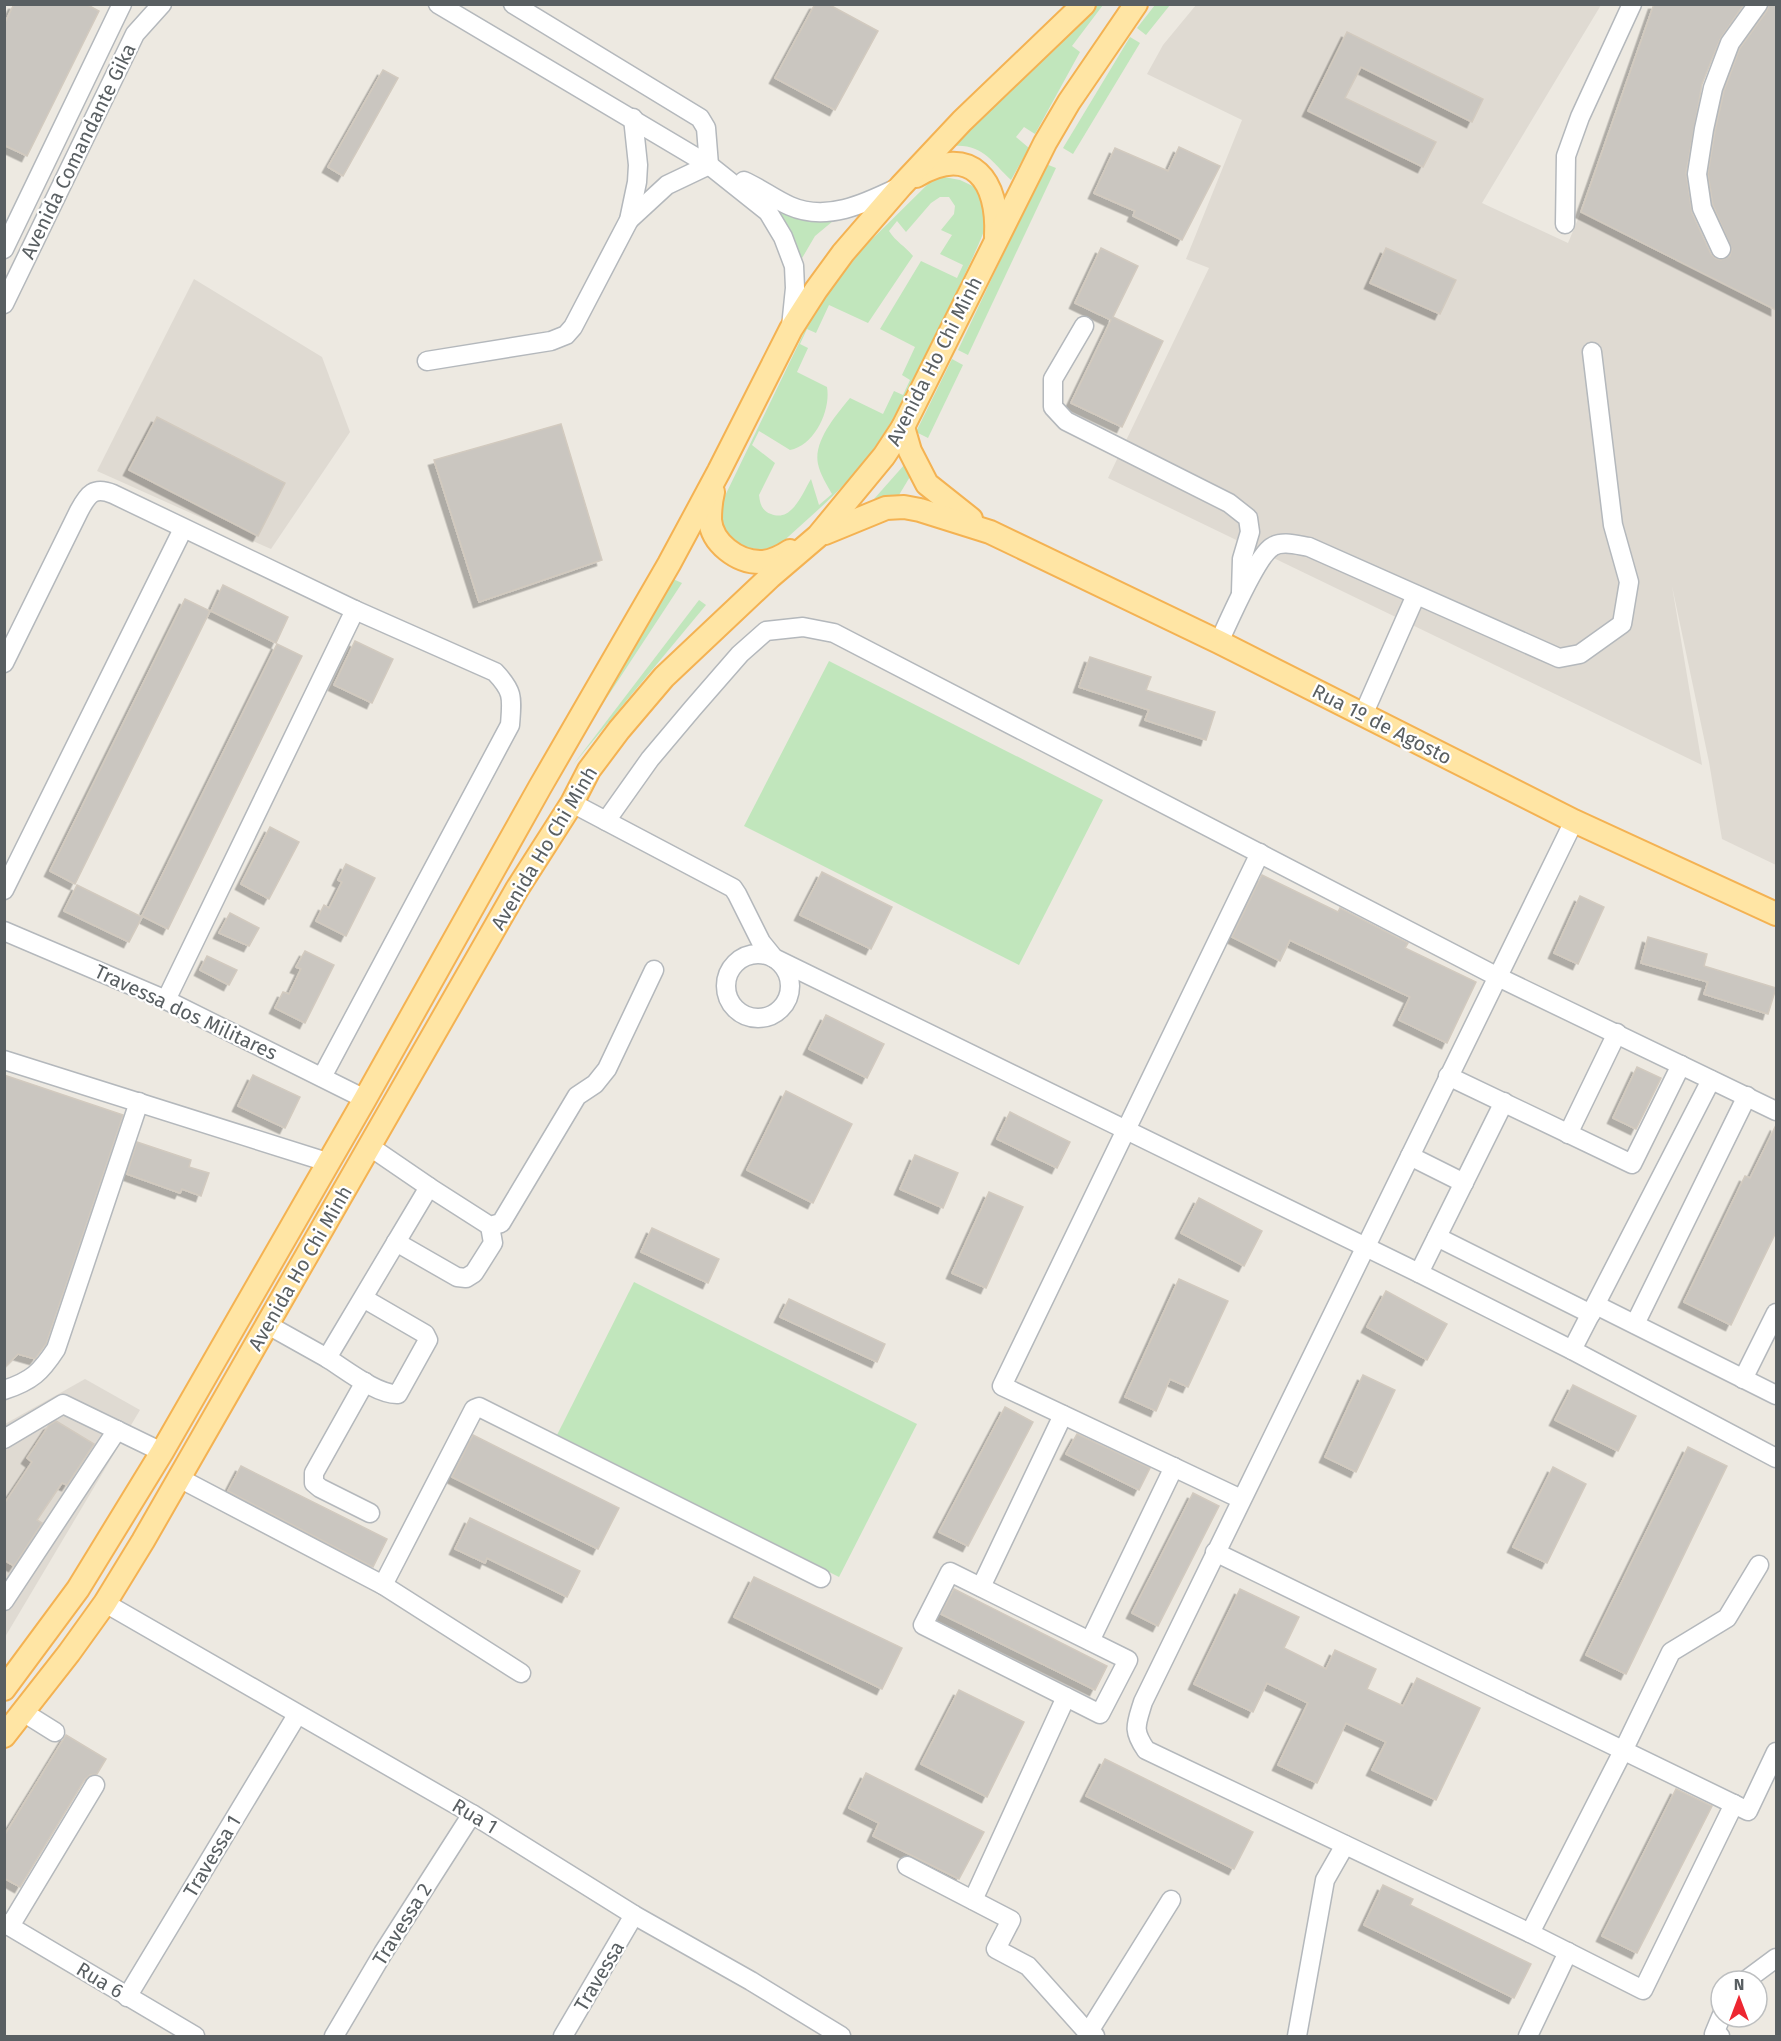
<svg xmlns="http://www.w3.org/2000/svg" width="1781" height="2041" viewBox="0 0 1781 2041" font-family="'Fira Sans',sans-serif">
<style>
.education{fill:#dfdad2}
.green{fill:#c1e6bc;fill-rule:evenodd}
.building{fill:#cac6c0;stroke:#d2cabf;stroke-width:1.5;filter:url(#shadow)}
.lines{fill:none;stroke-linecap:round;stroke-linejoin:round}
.minor-casing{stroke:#b4b8bc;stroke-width:21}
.major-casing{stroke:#f4b252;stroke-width:26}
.minor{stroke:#fff;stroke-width:18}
.major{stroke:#ffe5a4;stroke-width:22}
.labels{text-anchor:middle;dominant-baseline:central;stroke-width:4.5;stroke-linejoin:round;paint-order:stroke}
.street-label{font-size:20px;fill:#595f62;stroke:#fff}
</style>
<defs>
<filter id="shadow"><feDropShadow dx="-5.5" dy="5.5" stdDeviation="0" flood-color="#0004"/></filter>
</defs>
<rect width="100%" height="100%" fill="#ede9e1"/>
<g class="education">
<path d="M 1196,5 L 1601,5 L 1482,203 L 1568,243 L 1581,212 L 1776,310 L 1776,865 L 1722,839 L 1709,762 L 1672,586 L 1702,765 L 1108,478 L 1209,268 L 1186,259 L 1242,120 L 1147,74 L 1163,45 Z"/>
<path d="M 194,279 L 322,357 L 350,432 L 271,549 L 97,471 Z"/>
<path d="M 85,1379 L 140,1410 L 5,1637 L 5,1424 Z"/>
</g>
<g class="green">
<path d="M 1092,5 L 1103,5 L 1072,46 L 1080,52 L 1035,134 L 1024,127 L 1016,137 L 1029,148 L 1011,180 C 991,161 982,143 952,146 Z"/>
<path d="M 1155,5 L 1170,5 L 1146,35 L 1137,28 Z"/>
<path d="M 1130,37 L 1140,43 L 1073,154 L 1063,148 Z"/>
<path d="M 1046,164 L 1056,168 L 968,355 L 958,350 Z"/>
<path d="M 944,177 L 960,180 L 979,189 C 982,196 988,207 988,215 C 989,225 970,263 965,274 C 937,333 906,406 867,458 C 841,492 807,519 776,548 C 741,553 719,540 722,502 L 814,312 L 852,259 L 930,182 ZM 940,197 L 949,197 L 955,206 L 954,214 L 941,230 L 952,235 L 940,254 L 963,265 L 957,278 L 921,261 L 880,329 L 915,347 L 902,375 L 910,380 L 903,395 L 894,391 L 883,414 L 850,398 C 837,414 813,441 818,464 C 820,474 827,485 832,494 L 819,505 L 811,479 C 803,492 792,523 771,514 C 762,511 760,504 759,495 L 775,463 L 752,445 L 759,431 L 790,450 C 815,445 831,410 827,387 L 797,372 L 808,348 L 800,344 L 807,329 L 816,333 L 829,305 L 868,323 L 913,256 C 905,246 896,242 889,231 L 897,221 L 906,232 L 931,203 Z"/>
<path d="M 776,209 L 839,216 L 815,236 L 798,265 Z"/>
<path d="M 952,359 L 963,365 L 928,438 L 916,432 Z"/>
<path d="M 905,464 L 911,475 L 899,495 L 874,499 Z"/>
<path d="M 673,579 L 682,583 L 564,763 Z"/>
<path d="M 699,600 L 706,605 L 573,765 Z"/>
<path d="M 829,661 L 1103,800 L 1019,965 L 744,826 Z"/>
<path d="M 634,1282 L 917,1424 L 839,1577 L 557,1435 Z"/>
</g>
<g class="building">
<path d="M 14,4 L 86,4 L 99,11 L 27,156 L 4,145 L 4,25 Z"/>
<path d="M 815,4 L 828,4 L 878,31 L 835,110 L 775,78 Z"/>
<path d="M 1654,4 L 1744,4 L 1720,39 L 1702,84 L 1686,173 L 1692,213 L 1711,254 L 1715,258 L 1721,260 L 1730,256 L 1732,249 L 1713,205 L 1708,174 L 1715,131 L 1724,91 L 1740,48 L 1767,11 L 1769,4 L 1776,4 L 1776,310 L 1581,212 Z"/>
<path d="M 1347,32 L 1483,99 L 1472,122 L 1361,67 L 1345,98 L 1436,142 L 1423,167 L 1308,111 Z"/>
<path d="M 383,70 L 398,78 L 343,176 L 328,167 Z"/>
<path d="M 1179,147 L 1220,166 L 1182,240 L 1133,216 L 1135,211 L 1094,193 L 1115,148 L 1168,171 Z"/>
<path d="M 1101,248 L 1138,266 L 1113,317 L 1163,341 L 1122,427 L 1071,403 L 1111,320 L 1075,303 Z"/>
<path d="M 1386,248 L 1456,280 L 1440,314 L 1370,283 Z"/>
<path d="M 157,417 L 285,483 L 258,536 L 129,470 Z"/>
<path d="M 561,424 L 602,560 L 479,602 L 434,460 Z"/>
<path d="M 223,585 L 288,617 L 276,643 L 211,611 Z"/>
<path d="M 185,599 L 210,611 L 75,884 L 50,871 Z"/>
<path d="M 355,641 L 393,659 L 372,703 L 334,685 Z"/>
<path d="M 277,644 L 302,656 L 168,929 L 142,916 Z"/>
<path d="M 1090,657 L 1151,677 L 1146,690 L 1215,712 L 1206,740 L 1145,720 L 1149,710 L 1079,687 Z"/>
<path d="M 270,827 L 299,842 L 269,899 L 241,884 Z"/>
<path d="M 346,864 L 375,878 L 346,936 L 316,921 L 324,905 L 329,908 L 342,882 L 338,880 Z"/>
<path d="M 822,872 L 892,907 L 871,949 L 800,915 Z"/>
<path d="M 1262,875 L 1338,912 L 1340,908 L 1408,943 L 1405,948 L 1476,982 L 1447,1043 L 1399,1020 L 1410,997 L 1290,940 L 1280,961 L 1232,937 Z"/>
<path d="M 77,885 L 142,917 L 129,942 L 64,911 Z"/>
<path d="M 1580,896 L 1604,907 L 1578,964 L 1554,953 Z"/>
<path d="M 230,913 L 259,928 L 249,946 L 219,933 Z"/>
<path d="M 1648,937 L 1707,954 L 1704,966 L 1776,988 L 1768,1014 L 1704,994 L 1708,982 L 1641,963 Z"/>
<path d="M 305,951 L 334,965 L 305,1023 L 275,1008 L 283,992 L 289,994 L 301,969 L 296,967 Z"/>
<path d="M 207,956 L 237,970 L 229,985 L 200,970 Z"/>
<path d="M 826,1015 L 884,1044 L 867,1078 L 809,1049 Z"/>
<path d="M 1637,1067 L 1661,1078 L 1636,1129 L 1613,1118 Z"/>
<path d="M 4,1075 L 123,1115 L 46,1344 L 35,1359 L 18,1354 L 4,1368 Z"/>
<path d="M 253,1075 L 300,1097 L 285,1128 L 238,1106 Z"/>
<path d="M 786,1091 L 852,1124 L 813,1203 L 747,1170 Z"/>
<path d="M 1010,1112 L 1070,1142 L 1057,1168 L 997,1139 Z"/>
<path d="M 1776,1125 L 1776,1232 L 1731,1325 L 1684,1302 L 1745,1176 L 1750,1178 Z"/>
<path d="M 137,1142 L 191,1160 L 189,1167 L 209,1173 L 201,1196 L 182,1189 L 180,1193 L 127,1174 Z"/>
<path d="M 915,1155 L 958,1173 L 943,1208 L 900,1189 Z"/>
<path d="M 989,1192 L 1023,1207 L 986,1288 L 952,1273 Z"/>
<path d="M 1199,1198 L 1262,1231 L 1244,1266 L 1181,1233 Z"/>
<path d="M 652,1228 L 719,1259 L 708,1283 L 641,1252 Z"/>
<path d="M 1179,1279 L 1228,1301 L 1188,1387 L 1170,1379 L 1156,1411 L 1125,1397 Z"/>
<path d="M 1386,1291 L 1447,1324 L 1427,1360 L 1367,1327 Z"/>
<path d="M 789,1299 L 885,1344 L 877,1362 L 780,1317 Z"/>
<path d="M 1363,1375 L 1395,1390 L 1356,1472 L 1325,1457 Z"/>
<path d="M 1573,1385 L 1636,1416 L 1618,1451 L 1555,1420 Z"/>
<path d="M 1005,1407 L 1033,1422 L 968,1546 L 939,1532 Z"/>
<path d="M 56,1421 L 94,1444 L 67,1485 L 62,1483 L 37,1520 L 42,1523 L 14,1566 L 4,1560 L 4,1504 L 32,1462 L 27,1458 L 49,1425 Z"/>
<path d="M 1077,1434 L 1150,1468 L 1139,1490 L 1066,1454 Z"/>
<path d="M 473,1435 L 619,1508 L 598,1549 L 452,1477 Z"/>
<path d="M 1688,1447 L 1727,1466 L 1626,1674 L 1586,1655 Z"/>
<path d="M 241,1466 L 387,1539 L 373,1567 L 228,1491 Z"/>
<path d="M 1553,1467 L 1586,1484 L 1547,1563 L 1513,1547 Z"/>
<path d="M 1193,1493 L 1219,1506 L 1158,1626 L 1132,1613 Z"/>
<path d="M 470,1518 L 580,1571 L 567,1597 L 487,1558 L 485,1563 L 455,1549 Z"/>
<path d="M 754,1577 L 902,1648 L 882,1689 L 734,1617 Z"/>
<path d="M 954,1589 L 1107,1666 L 1095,1690 L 941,1614 Z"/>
<path d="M 1240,1589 L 1299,1617 L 1284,1648 L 1326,1669 L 1335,1650 L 1376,1669 L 1367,1689 L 1403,1706 L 1417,1678 L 1480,1708 L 1436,1800 L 1372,1770 L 1386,1742 L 1346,1723 L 1317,1783 L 1278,1765 L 1308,1703 L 1267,1683 L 1253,1712 L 1194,1684 Z"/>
<path d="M 959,1690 L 1024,1722 L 987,1797 L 921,1764 Z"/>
<path d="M 66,1735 L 106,1759 L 97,1774 L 90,1775 L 85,1779 L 20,1887 L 4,1878 L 4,1836 Z"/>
<path d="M 1105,1759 L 1253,1832 L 1234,1869 L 1086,1796 Z"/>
<path d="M 866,1773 L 984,1832 L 959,1879 L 873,1836 L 879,1823 L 849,1808 Z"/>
<path d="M 1676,1789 L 1712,1806 L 1637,1953 L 1602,1936 Z"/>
<path d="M 1383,1885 L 1413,1899 L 1410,1905 L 1531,1964 L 1514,1998 L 1364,1925 Z"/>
</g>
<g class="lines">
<g class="minor-casing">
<g id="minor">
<path d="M 438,4 L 709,165 L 768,212 L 783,237 L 794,266 L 795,288 L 791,327"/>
<path d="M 513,4 L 700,118 L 706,128 L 709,165"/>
<path d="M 744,181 C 760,188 774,199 790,206 C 826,222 864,204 897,188"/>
<path d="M 629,220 L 667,185 L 709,165"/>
<path d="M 1565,224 L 1566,156 L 1580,117 L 1632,4"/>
<path d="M 4,249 L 122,4"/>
<path d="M 1721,249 L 1702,208 L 1697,174 L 1704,129 L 1713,88 L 1730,43 L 1758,4"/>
<path d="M 4,304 L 135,34 L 162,4"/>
<path d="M 1084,326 L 1053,379 L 1053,407 L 1066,421 L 1229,503 L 1248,518 L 1250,532 L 1242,559 L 1241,592"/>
<path d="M 427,361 L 551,341 L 566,335 L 573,327 L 629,220 L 637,182 L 638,165 L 633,118"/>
<path d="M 1219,642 C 1228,623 1256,557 1272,547 C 1282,540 1297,545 1309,547 L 1559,658 L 1580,654 L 1622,624 L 1629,582 L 1613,525 L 1592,352"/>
<path d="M 4,663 L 79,511 C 88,494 94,486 113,494 L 355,610 L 495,672 C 514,692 512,698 510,725 L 322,1077"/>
<path d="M 1363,715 L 1416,595"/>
<path d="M 572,803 L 733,888 L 737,894 L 761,942 L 774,958 L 1419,1273 L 1572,1350 L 1776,1458"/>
<path d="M 606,821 L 650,759 L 693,708 L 740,654 L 766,631 L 803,627 L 834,633 L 1498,977 L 1776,1111"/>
<path d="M 1574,821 L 1143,1702 C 1136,1725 1132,1730 1146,1750 L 1530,1933 L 1643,1990 L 1734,1804"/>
<path d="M 4,890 L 183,529"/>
<path d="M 4,931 L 166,1000 L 365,1099"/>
<circle cx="758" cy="986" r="32"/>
<path d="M 166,1000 L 355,610"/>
<path d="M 4,1060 L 327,1162"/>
<path d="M 1448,1076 L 1632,1164 L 1681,1065"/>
<path d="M 1568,1134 L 1617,1033"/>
<path d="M 369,1146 L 429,1187"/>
<path d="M 1410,1156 L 1464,1183"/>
<path d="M 1437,1237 L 1591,1314"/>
<path d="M 396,1242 L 457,1277 L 466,1278 L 474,1273 L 493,1243 L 490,1226"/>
<path d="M 1419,1273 L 1504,1102"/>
<path d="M 363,1298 L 425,1334 L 428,1340 L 398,1394 C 377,1395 345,1369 327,1358 L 429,1187 L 490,1226 L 501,1223 L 577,1096 L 595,1084 L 607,1069 L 654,970"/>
<path d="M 1596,1305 L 1776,1395"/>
<path d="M 1635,1324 L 1747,1096"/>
<path d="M 268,1325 L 327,1358"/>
<path d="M 1572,1350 L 1711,1080"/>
<path d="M 1743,1379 L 1776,1313"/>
<path d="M 365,1382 L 314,1473 L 314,1483 L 320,1488 L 370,1513"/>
<path d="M 4,1390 C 32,1381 41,1372 56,1349 L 139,1102"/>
<path d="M 4,1439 L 63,1404 L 162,1452"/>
<path d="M 179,1478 L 383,1585 L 521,1673"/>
<path d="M 1241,1499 L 1002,1386 L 1260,853"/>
<path d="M 1215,1552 L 1748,1811 L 1776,1752"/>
<path d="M 950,1572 L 1128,1660 L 1100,1714 L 923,1625 Z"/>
<path d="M 383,1585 L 474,1409 L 479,1407 L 821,1578"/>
<path d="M 981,1587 L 1063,1415"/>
<path d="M 4,1601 L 117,1430"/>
<path d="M 105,1603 L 472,1814 L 634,1915 L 751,1981 L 841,2036"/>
<path d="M 1090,1641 L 1174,1467"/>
<path d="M 23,1712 L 55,1732"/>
<path d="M 907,1866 L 1011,1920 L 996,1949 L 1028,1966 L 1088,2033 L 1095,2036"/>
<path d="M 973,1900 L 1066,1697"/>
<path d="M 4,1923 L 195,2036"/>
<path d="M 10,1926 L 95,1785"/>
<path d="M 1530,1933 L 1623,1751 L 1671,1652 L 1727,1618 L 1759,1565"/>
<path d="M 1745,1981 L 1776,1958"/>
<path d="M 127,1997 L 297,1715"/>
<path d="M 1088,2033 L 1171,1900"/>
<path d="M 334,2036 L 383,1953 L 472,1814"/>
<path d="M 563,2036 L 634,1915"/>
<path d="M 1297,2036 L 1325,1880 L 1345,1845"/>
<path d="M 1528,2036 L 1568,1952"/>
<path d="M 1720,2036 L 1714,2034 L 1721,2017"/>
</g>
</g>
<g class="major-casing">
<g id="major">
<path d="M 916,176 C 972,143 999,181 996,236"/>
<path d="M 903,427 L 910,451 L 927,484 L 971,519"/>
<path d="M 713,492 C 711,500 710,511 710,520 C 712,543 737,562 760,562 C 771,562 781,557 790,551"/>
<path d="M 825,533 L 886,508 L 904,507 L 920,510 L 990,532 L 1219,642 L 1574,821 L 1776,914"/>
<path d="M 4,1689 L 78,1589 L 162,1452 L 365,1099 L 540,787 L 669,564 L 719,471 L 791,329 L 816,290 L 843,253 L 901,186 L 962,121 L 1084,4"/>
<path d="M 4,1736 L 69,1653 L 105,1603 L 143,1541 L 517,889 L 572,803 L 589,770 L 619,730 L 664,677 L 770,577 L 818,536 L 884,456 L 903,427 L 1045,143 L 1069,102 L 1136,4"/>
</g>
</g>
<use href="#minor" class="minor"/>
<use href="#major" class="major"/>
</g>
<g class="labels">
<g class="street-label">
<text transform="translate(78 151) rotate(-64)">Avenida Comandante Gika</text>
<text transform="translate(934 361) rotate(-63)">Avenida Ho Chi Minh</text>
<text transform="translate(1382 724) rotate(27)">Rua 1º de Agosto</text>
<text transform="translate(544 848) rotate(-59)">Avenida Ho Chi Minh</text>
<text transform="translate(186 1012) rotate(25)">Travessa dos Militares</text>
<text transform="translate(300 1268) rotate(-60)">Avenida Ho Chi Minh</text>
<text transform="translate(475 1816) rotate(31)">Rua 1</text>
<text transform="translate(212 1856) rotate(-59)">Travessa 1</text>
<text transform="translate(402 1924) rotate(-58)">Travessa 2</text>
<text transform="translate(599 1976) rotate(-59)">Travessa</text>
<text transform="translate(100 1980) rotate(31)">Rua 6</text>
</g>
</g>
<rect width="1781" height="2041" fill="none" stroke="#595f62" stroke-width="12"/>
<g transform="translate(1739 1999)"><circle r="28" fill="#ffffff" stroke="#bdbfc0" stroke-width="1.5"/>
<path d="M0-4.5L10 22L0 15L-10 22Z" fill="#ed2731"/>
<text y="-9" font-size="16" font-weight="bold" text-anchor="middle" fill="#595f62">N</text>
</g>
</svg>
